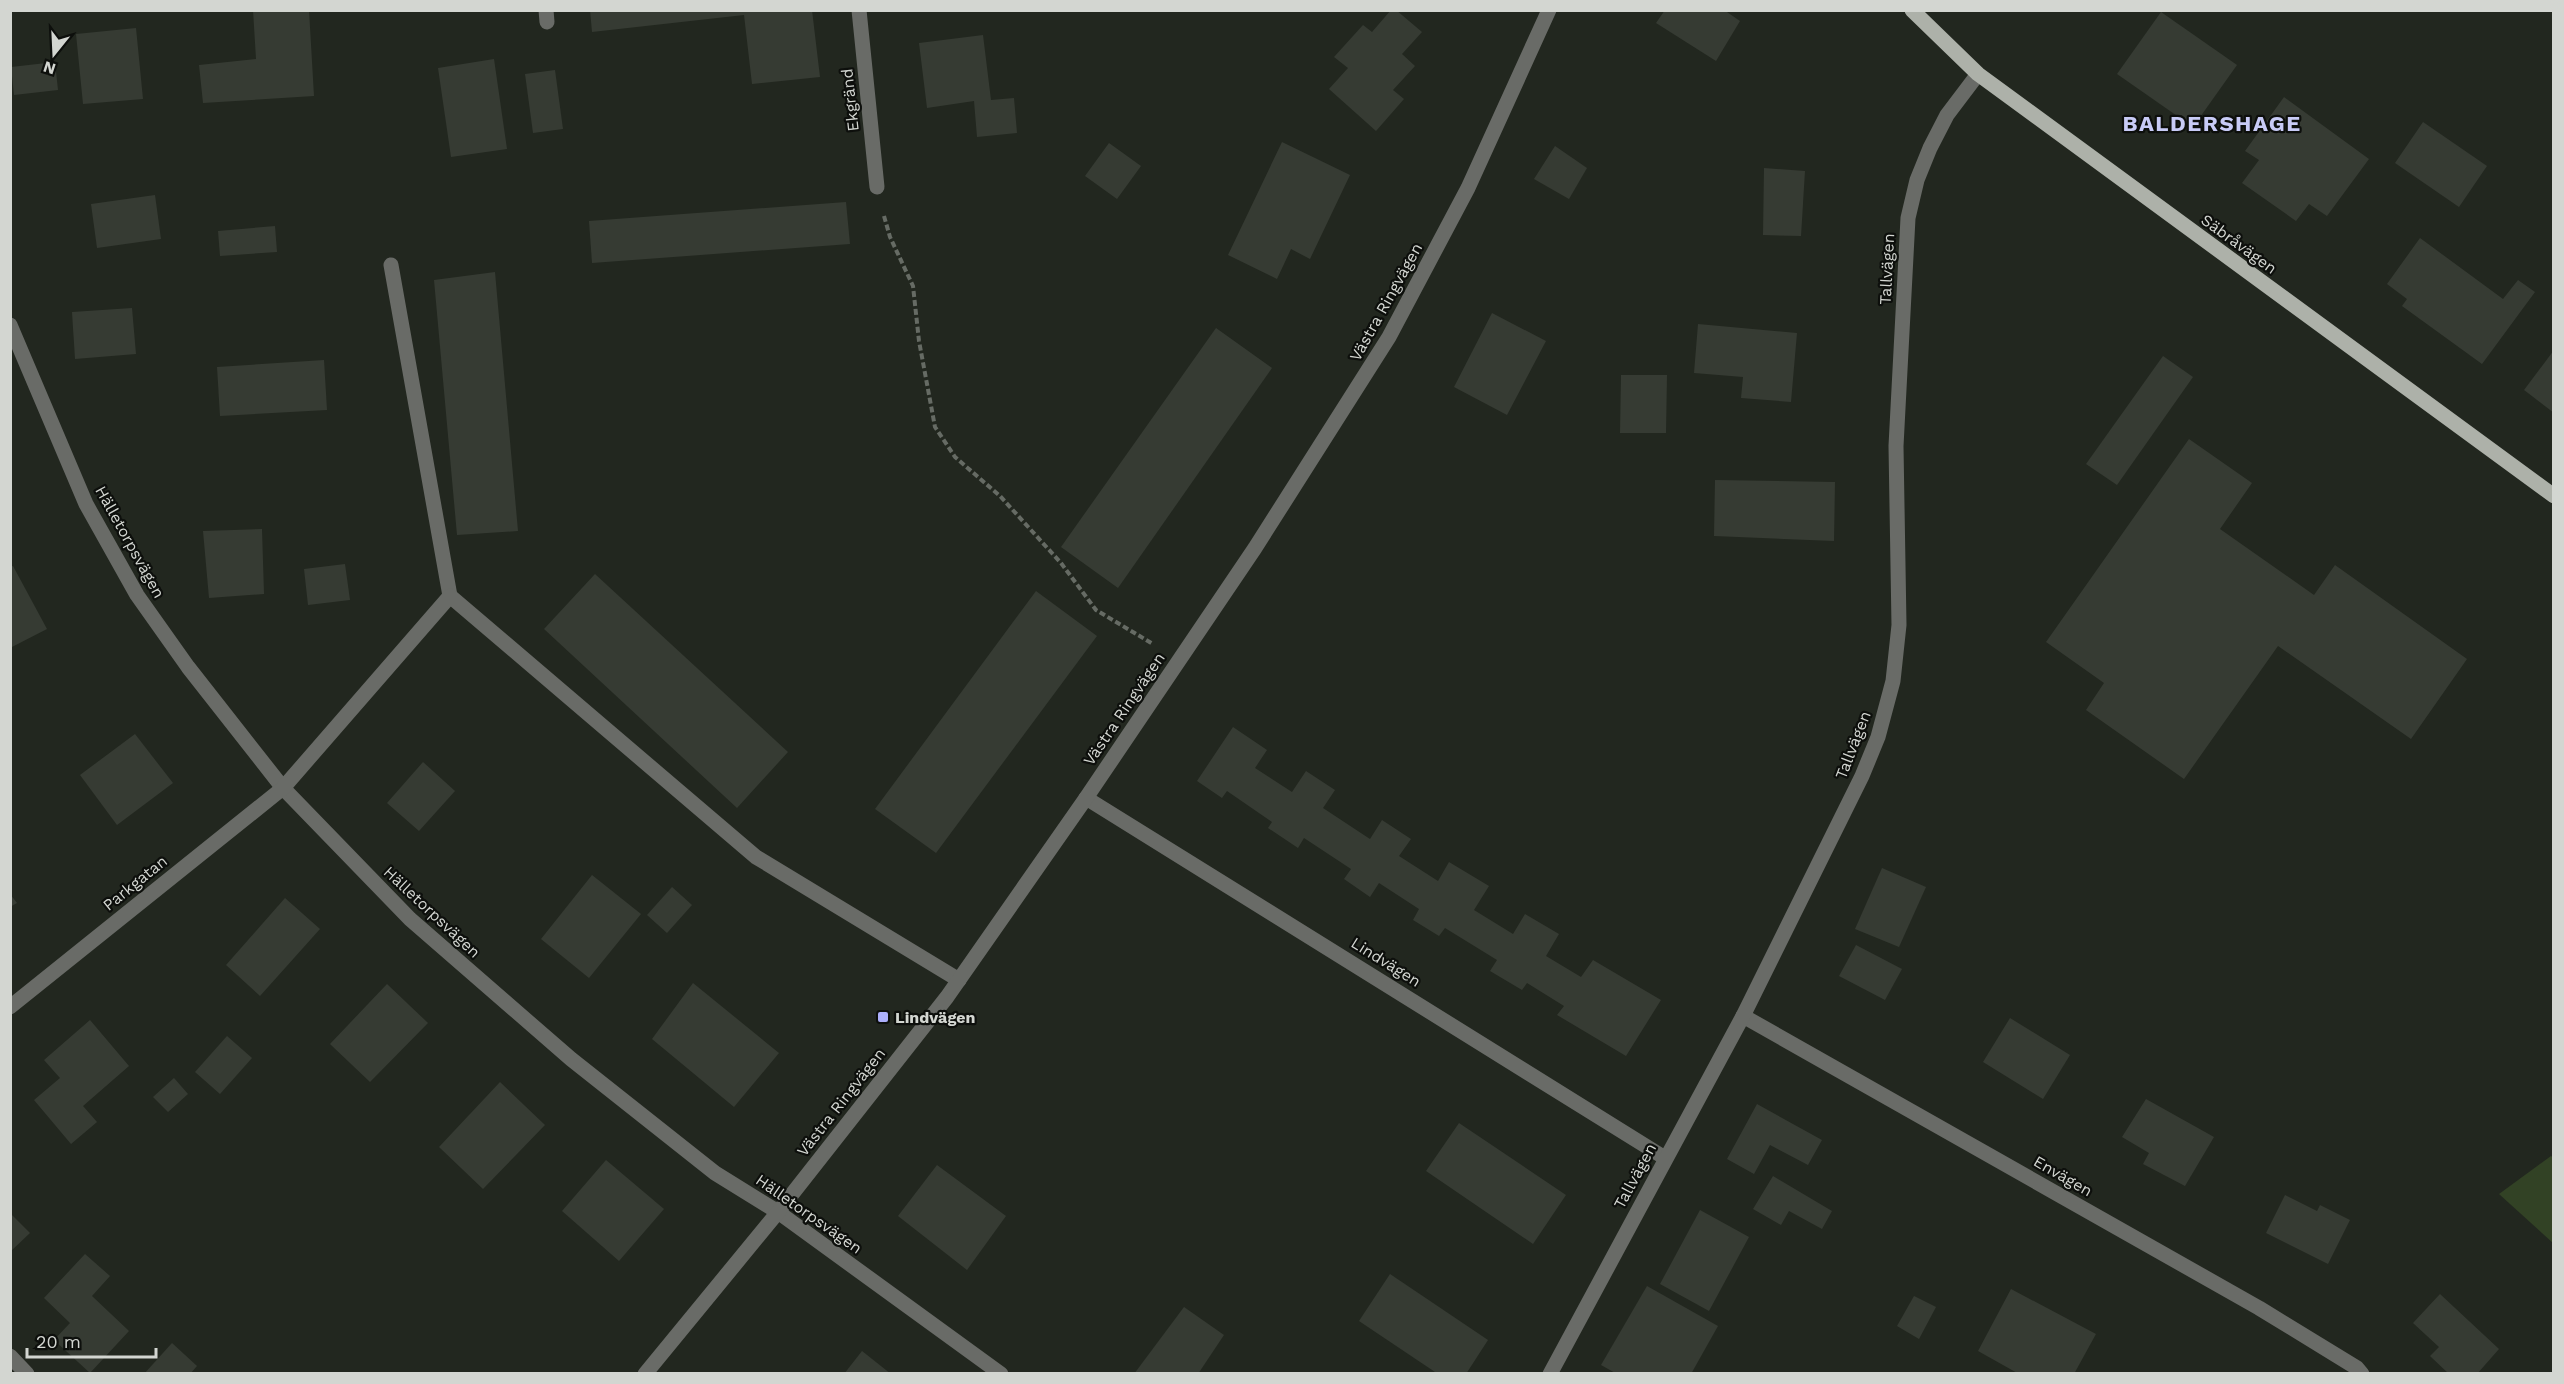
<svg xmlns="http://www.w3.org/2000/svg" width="2564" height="1384" viewBox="0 0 2564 1384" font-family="'Work Sans',sans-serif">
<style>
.green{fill:#324225}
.building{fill:#363b33}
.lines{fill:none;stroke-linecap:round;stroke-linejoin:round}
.path{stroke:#666b64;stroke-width:4;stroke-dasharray:6 3;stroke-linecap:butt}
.minor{stroke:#696b67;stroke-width:15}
.major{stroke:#adb1a9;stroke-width:15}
.poi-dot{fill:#acaffb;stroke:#0d0f0c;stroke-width:2}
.labels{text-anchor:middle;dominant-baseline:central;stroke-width:4.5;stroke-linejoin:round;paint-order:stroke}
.street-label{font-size:16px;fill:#d3d6d1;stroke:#0d0f0c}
.poi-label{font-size:16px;font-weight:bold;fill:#d3d6d1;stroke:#0d0f0c;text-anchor:start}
.district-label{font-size:22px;font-weight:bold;letter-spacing:1.5px;fill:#c8cbf6;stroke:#0d0f0c}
</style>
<rect width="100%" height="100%" fill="#22271f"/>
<path class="green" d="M 2551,1156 L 2554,1158 L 2553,1243 L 2499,1194 Z"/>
<g class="building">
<path d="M 253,10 L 309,10 L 314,96 L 203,103 L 199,65 L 256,59 Z"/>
<path d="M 590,10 L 812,10 L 820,77 L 752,84 L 744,15 L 592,32 Z"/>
<path d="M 1391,10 L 1396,10 L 1422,32 L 1402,54 L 1415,66 L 1393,90 L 1404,99 L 1376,131 L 1329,89 L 1348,68 L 1334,57 L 1363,25 L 1372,32 Z"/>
<path d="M 1665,10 L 1724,10 L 1740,21 L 1716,61 L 1656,23 Z"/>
<path d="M 2161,12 L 2237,65 L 2193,127 L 2117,74 Z"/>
<path d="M 136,28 L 143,99 L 83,104 L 76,34 Z"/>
<path d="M 983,35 L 991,100 L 1014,98 L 1017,133 L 977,137 L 974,101 L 927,108 L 919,43 Z"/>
<path d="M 494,59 L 507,149 L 451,157 L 438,68 Z"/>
<path d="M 55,62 L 58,90 L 14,95 L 11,67 Z"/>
<path d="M 555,70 L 563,129 L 533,133 L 525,74 Z"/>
<path d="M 2284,97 L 2369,159 L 2327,216 L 2309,204 L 2296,221 L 2242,183 L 2259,160 L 2245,151 Z"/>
<path d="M 2423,122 L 2487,166 L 2459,207 L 2395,163 Z"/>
<path d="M 1282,142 L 1350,175 L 1310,259 L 1291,249 L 1277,279 L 1228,255 Z"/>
<path d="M 1109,143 L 1141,166 L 1117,199 L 1085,176 Z"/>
<path d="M 1555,146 L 1587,168 L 1569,199 L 1534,179 Z"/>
<path d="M 1764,168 L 1805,171 L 1801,236 L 1763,235 Z"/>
<path d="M 155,195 L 161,239 L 97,248 L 91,204 Z"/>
<path d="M 846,202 L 850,244 L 592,263 L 589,221 Z"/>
<path d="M 275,226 L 277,252 L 220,256 L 218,231 Z"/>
<path d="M 2420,238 L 2503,299 L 2518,280 L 2535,292 L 2482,364 L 2402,306 L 2407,299 L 2387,284 Z"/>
<path d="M 495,272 L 518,531 L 457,535 L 434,280 Z"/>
<path d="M 132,308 L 136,354 L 75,359 L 72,312 Z"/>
<path d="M 1492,313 L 1546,341 L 1507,415 L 1454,387 Z"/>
<path d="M 1698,324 L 1797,333 L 1791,402 L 1741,398 L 1743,377 L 1694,373 Z"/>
<path d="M 1216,328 L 1272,368 L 1118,588 L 1061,547 Z"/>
<path d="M 2554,350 L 2554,413 L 2524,390 Z"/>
<path d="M 2163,356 L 2193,377 L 2117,485 L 2086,464 Z"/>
<path d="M 324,360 L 327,410 L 220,416 L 217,367 Z"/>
<path d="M 1621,375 L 1667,375 L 1666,433 L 1620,433 Z"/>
<path d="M 2189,439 L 2252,483 L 2220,529 L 2314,595 L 2335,565 L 2467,659 L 2411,739 L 2278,646 L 2184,779 L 2086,710 L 2104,683 L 2046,642 Z"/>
<path d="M 1715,480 L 1835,482 L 1834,541 L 1714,536 Z"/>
<path d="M 262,529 L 264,594 L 209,598 L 203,531 Z"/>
<path d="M 345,564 L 350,600 L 308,605 L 304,569 Z"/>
<path d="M 13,566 L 47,629 L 10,648 L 10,567 Z"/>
<path d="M 595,574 L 788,752 L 737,808 L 544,629 Z"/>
<path d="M 1036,591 L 1097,636 L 936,853 L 875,809 Z"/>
<path d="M 1233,727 L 1267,750 L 1255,768 L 1292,792 L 1306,771 L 1335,790 L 1323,808 L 1370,839 L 1382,820 L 1411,839 L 1399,856 L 1438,881 L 1449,862 L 1489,886 L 1474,910 L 1513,934 L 1525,914 L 1559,934 L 1546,956 L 1581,977 L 1593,960 L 1661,1000 L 1626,1056 L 1557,1015 L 1564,1006 L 1527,983 L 1522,990 L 1490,971 L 1497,960 L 1445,928 L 1439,936 L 1413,920 L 1419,909 L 1379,883 L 1370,897 L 1344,879 L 1351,869 L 1304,838 L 1298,848 L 1268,828 L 1272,822 L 1227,791 L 1222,798 L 1197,781 Z"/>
<path d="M 135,734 L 173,783 L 117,825 L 80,775 Z"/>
<path d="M 423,762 L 455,791 L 419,831 L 387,803 Z"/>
<path d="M 1882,868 L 1926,887 L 1899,947 L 1855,929 Z"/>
<path d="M 592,875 L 641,914 L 589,978 L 541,939 Z"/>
<path d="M 672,887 L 692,905 L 667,933 L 647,915 Z"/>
<path d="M 10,894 L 17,903 L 10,907 Z"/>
<path d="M 285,898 L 320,929 L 260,996 L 226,965 Z"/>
<path d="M 1856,945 L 1902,969 L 1885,1000 L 1839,976 Z"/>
<path d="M 693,983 L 779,1053 L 734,1107 L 652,1039 Z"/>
<path d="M 387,984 L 428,1023 L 370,1082 L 330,1044 Z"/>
<path d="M 2010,1018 L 2070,1055 L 2043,1099 L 1983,1062 Z"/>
<path d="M 90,1020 L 129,1066 L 83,1106 L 97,1122 L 71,1144 L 34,1100 L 60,1078 L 44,1060 Z"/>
<path d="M 227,1036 L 252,1058 L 220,1094 L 195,1072 Z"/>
<path d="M 174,1078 L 188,1094 L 168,1112 L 153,1097 Z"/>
<path d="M 500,1082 L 545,1125 L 483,1189 L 439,1147 Z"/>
<path d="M 2146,1099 L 2214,1137 L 2185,1186 L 2143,1164 L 2149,1153 L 2122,1137 Z"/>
<path d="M 1757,1104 L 1822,1140 L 1808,1165 L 1770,1145 L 1754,1174 L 1727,1159 Z"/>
<path d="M 1459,1123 L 1566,1195 L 1533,1244 L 1426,1171 Z"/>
<path d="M 606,1160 L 664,1209 L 619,1261 L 562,1211 Z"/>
<path d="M 937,1165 L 1006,1216 L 967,1270 L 898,1216 Z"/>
<path d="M 1773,1176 L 1832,1211 L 1822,1229 L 1789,1211 L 1781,1225 L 1753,1209 Z"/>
<path d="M 2285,1195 L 2317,1211 L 2320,1205 L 2350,1220 L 2328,1264 L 2266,1233 Z"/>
<path d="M 1700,1210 L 1749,1237 L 1709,1311 L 1660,1284 Z"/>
<path d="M 10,1213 L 30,1233 L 10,1252 Z"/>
<path d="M 85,1254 L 110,1276 L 92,1296 L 129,1331 L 90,1373 L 54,1340 L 70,1323 L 44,1298 Z"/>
<path d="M 1390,1274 L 1488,1340 L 1466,1374 L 1438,1374 L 1359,1321 Z"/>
<path d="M 1647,1286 L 1718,1326 L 1691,1374 L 1617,1374 L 1601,1365 Z"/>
<path d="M 2011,1289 L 2096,1334 L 2074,1374 L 2019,1374 L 1978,1351 Z"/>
<path d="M 2440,1294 L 2499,1349 L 2477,1374 L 2449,1374 L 2430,1356 L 2439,1347 L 2413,1323 Z"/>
<path d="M 1914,1296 L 1936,1307 L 1919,1339 L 1897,1326 Z"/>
<path d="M 1184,1307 L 1224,1335 L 1198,1374 L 1134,1374 Z"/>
<path d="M 172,1343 L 197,1366 L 190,1374 L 144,1374 Z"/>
<path d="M 862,1351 L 891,1374 L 844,1374 Z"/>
</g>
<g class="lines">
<path class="path" d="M 884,216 L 890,237 L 913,286 L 919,341 L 935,427 L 955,457 L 1000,496 L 1061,563 L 1096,610 L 1153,644"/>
<g class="minor">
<path d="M 546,10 L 547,22"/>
<path d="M 859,10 L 877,187"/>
<path d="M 391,265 L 450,596"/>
<path d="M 10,325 L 86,504 L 137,595 L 188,667 L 283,788 L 410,919 L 571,1059 L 715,1173 L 778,1212 L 1001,1374"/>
<path d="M 1086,798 L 1665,1158"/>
<path d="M 10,1007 L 283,788 L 450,596 L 756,857 L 959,980"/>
<path d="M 1743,1016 L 2259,1308 L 2357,1368 L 2362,1374"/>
<path d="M 10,1356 L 27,1374"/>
<path d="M 645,1374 L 778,1212 L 947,997 L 1086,798 L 1255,548 L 1389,337 L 1468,188 L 1549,10"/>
<path d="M 1550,1374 L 1743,1016 L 1862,776 L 1878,737 L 1893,681 L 1899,625 L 1896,446 L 1908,218 L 1917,180 L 1930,148 L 1947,115 L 1978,74"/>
</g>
<path class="major" d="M 1912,10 L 1978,74 L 2554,496"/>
</g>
<rect class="poi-dot" x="877" y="1011" width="12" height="12" rx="3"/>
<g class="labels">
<g class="street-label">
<text transform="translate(850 100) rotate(-96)">Ekgränd</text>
<text transform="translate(2239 244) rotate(36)">Säbråvägen</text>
<text transform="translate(1887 269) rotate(-87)">Tallvägen</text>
<text transform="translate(1386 302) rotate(-61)">Västra Ringvägen</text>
<text transform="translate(130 542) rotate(61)">Hälletorpsvägen</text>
<text transform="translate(1124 709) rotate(-56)">Västra Ringvägen</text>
<text transform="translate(1853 745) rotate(-69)">Tallvägen</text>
<text transform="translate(135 883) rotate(-39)">Parkgatan</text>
<text transform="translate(432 912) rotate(43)">Hälletorpsvägen</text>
<text transform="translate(1386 962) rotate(32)">Lindvägen</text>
<text transform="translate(841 1102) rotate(-52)">Västra Ringvägen</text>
<text transform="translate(1635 1176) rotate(-62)">Tallvägen</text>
<text transform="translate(2063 1176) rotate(30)">Envägen</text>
<text transform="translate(809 1214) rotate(35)">Hälletorpsvägen</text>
</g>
<g class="poi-label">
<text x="895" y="1017">Lindvägen</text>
</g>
<g class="district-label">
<text x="2212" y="123">BALDERSHAGE</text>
</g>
</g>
<rect width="2564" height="1384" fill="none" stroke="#d3d6d1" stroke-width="24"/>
<g transform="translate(54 54) rotate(198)" stroke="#0d0f0c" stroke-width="4.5" paint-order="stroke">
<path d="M0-4.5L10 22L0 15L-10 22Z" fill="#d3d6d1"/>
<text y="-9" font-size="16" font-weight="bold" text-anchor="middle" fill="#d3d6d1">N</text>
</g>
<path d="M27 1348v9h129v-9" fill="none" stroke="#d3d6d1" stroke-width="3"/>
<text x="36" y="1348" font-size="18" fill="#d3d6d1" stroke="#0d0f0c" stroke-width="4.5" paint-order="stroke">20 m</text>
</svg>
